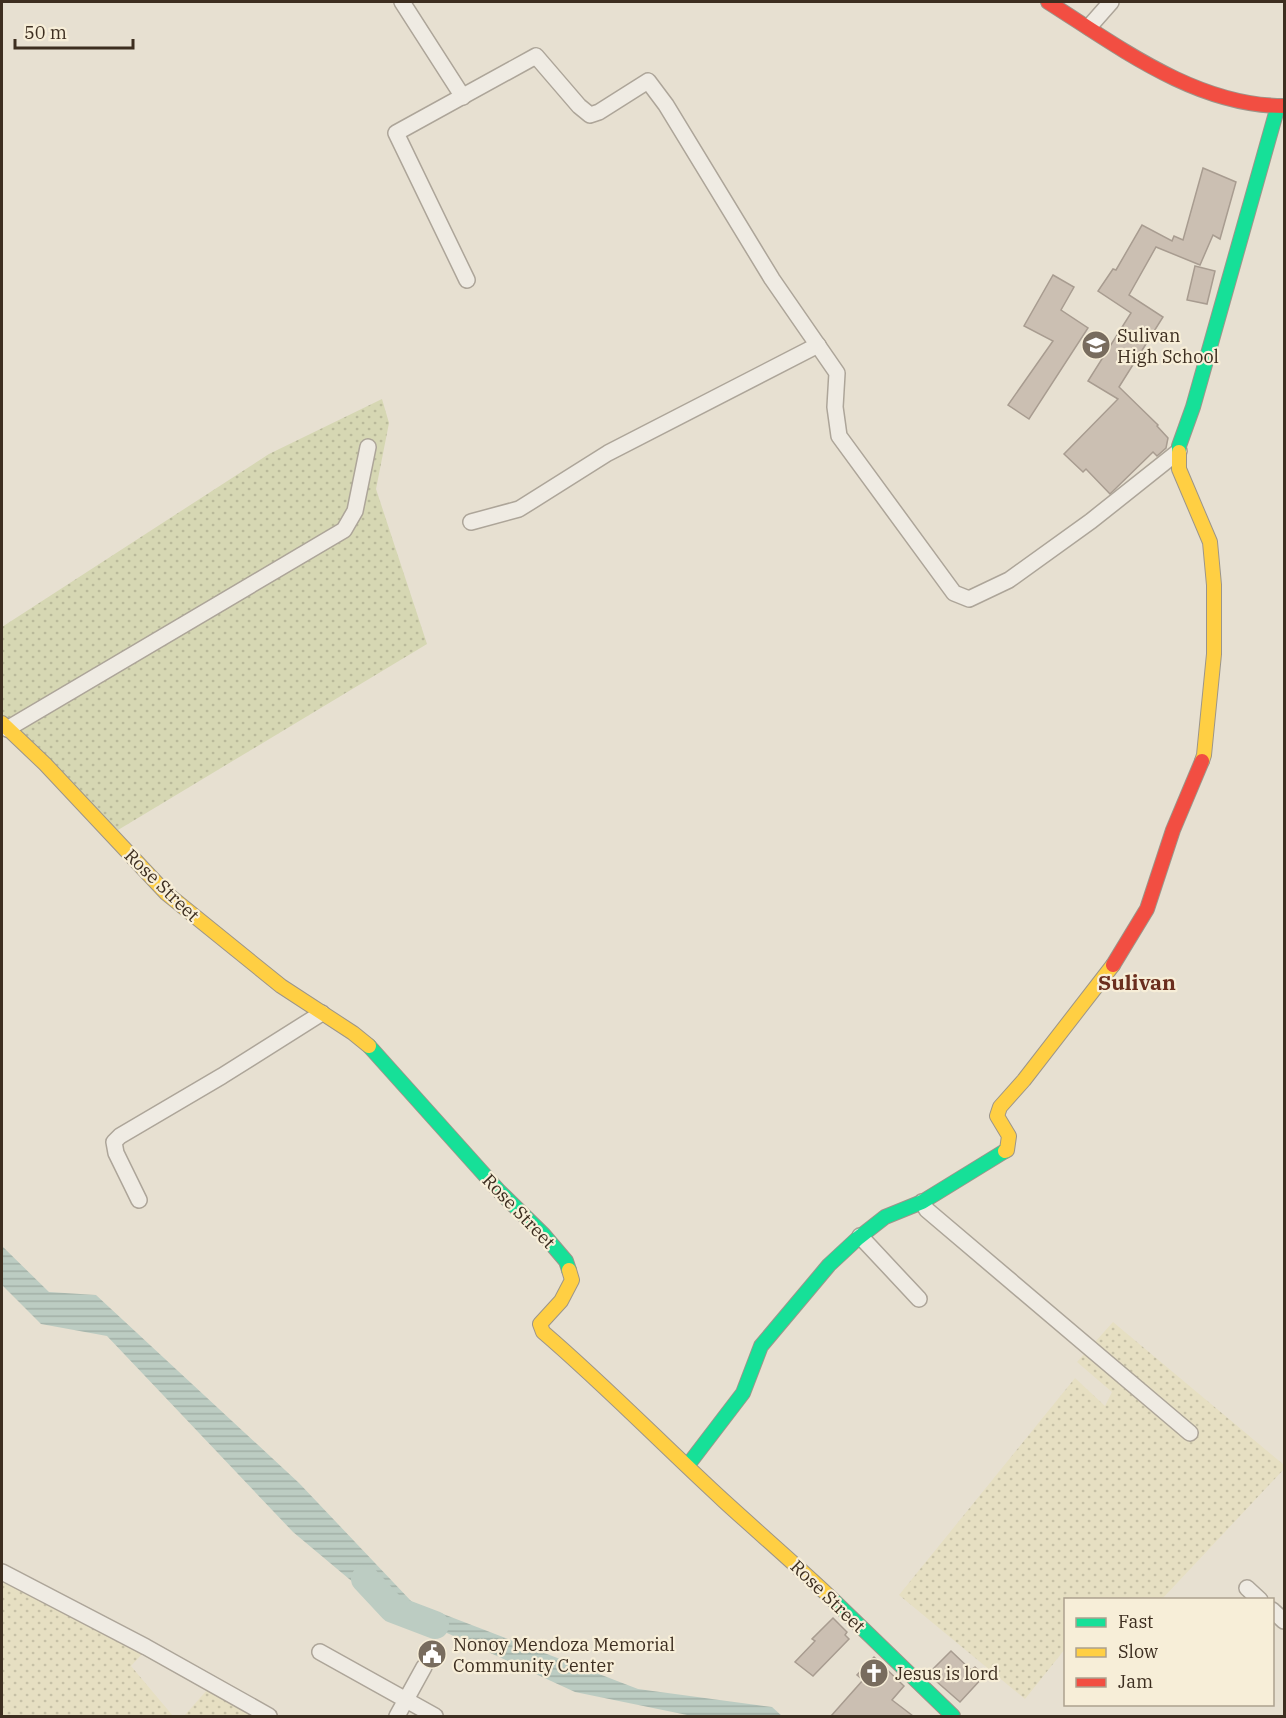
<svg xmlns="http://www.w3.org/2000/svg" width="1286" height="1718" viewBox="0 0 1286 1718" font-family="'IBM Plex Serif',serif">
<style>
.farmland{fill:url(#farmland-dots)}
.grass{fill:url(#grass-dots)}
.water{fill:url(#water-rules)}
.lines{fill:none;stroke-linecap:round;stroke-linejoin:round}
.river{stroke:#bcccc2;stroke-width:28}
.building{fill:#cbbfb2;stroke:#a89c90;stroke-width:1.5}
.street-casing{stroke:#ada599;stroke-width:18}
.fast-casing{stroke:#9c958a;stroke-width:16}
.slow-casing{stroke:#9c958a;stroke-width:16}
.jam-casing{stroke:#9c958a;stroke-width:16}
.street{stroke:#efebe3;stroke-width:15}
.fast{stroke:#16e098;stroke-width:14}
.slow{stroke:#ffcf43;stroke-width:14}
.jam{stroke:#f24e42;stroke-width:14}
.labels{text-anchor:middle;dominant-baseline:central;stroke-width:4.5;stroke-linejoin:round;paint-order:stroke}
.poi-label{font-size:18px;fill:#3d2e20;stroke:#f7eed8;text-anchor:start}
.street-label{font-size:18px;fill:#3d2e20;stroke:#f7eed8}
.quarter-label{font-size:21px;font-weight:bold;fill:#6b2e1e;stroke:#f7eed8}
</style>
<defs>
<pattern id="farmland-dots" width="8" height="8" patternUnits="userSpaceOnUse" patternTransform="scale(1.5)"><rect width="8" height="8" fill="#e6dfc2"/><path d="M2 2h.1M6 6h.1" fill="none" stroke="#c6c0a6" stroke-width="1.8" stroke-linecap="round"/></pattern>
<pattern id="grass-dots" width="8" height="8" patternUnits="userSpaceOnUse" patternTransform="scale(1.5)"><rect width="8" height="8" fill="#d6d7b3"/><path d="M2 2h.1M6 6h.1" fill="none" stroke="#b9b99a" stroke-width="1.8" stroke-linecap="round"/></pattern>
<pattern id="water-rules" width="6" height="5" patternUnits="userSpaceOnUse" patternTransform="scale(1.5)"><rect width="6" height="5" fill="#bcccc2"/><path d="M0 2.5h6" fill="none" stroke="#a2b0a6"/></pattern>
</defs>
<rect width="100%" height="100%" fill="#e7e0d1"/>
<g class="farmland">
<path d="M 1113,1322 L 1284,1465 L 1284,1469 L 1162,1599 L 1066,1600 L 1065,1649 L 1025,1699 L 899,1595 L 1075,1378 L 1105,1406 L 1112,1392 L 1077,1362 Z"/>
<path d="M 2,1579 L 142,1654 L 131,1666 L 173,1716 L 2,1716 Z"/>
<path d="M 208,1689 L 258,1716 L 184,1716 Z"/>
</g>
<path class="grass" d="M 382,399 L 389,423 L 376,489 L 427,644 L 118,830 L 18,731 L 346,536 L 349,508 L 338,526 L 7,721 L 2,715 L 2,627 L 269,454 Z"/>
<path class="water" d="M 2,1246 L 49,1292 L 96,1295 L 299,1483 L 412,1602 L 638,1689 L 772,1707 L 782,1716 L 692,1716 L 575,1692 L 373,1599 L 293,1532 L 107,1336 L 41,1324 L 2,1285 Z"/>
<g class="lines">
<path class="river" d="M 365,1579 L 393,1609 L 435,1625"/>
</g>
<g class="building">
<path d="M 1203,168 L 1236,182 L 1220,239 L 1213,235 L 1200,265 L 1156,247 L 1129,295 L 1163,317 L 1119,387 L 1158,425 L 1157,426 L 1168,438 L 1166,448 L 1157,456 L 1153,452 L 1110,494 L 1086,469 L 1083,472 L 1064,454 L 1118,399 L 1088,381 L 1131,313 L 1098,291 L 1113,269 L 1116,270 L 1142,225 L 1172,241 L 1174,236 L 1183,240 Z"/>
<path d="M 1195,266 L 1215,271 L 1207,304 L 1187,300 Z"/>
<path d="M 1053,275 L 1074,287 L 1061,310 L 1088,328 L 1029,419 L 1008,405 L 1053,341 L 1024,326 Z"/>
<path d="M 833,1618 L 847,1632 L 845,1635 L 849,1639 L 813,1676 L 795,1662 L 815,1641 L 812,1639 Z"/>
<path d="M 951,1651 L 971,1670 L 975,1667 L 984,1676 L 960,1702 L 928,1674 Z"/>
<path d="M 874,1657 L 904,1686 L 892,1700 L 913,1716 L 831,1716 L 863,1680 L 857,1675 Z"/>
</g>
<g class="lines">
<g class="street-casing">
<g id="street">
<path d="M 402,2 L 463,97"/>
<path d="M 1089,27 L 1111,2"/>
<path d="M 467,280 L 396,133 L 536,56 L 579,106 L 590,115 L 599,112 L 648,81 L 666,105 L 772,279 L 837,373 L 835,407 L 839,436 L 954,593 L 969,599 L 1009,580 L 1091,521 L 1179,451"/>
<path d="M 471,522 L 519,509 L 608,453 L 818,345"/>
<path d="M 7,729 L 344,530 L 355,511 L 368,447"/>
<path d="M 139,1200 L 116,1153 L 114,1142 L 120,1136 L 222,1076 L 322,1013"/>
<path d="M 922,1202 L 927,1210 L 1190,1433"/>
<path d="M 860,1236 L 919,1299"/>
<path d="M 2,1572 L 146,1647 L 269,1716"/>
<path d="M 1247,1588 L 1260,1600"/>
<path d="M 1272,1610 L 1284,1621"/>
<path d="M 320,1652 L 435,1716"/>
<path d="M 397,1716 L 424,1667"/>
</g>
</g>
<g class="fast-casing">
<g id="fast">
<path d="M 1179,452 L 1179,446 L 1193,407 L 1278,106"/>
<path d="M 369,1046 L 499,1191 L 543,1234 L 566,1261 L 569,1270"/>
<path d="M 688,1465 L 743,1393 L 761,1346 L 829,1265 L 857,1239 L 885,1217 L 922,1202 L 1005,1151"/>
<path d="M 830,1597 L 953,1716"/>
</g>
</g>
<g class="slow-casing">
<g id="slow">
<path d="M 1179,452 L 1179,469 L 1210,542 L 1214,585 L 1214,654 L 1204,755 L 1202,761"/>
<path d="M 2,723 L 45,764 L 166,893 L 281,986 L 353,1033 L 369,1046"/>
<path d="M 1005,1151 L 1007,1150 L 1009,1136 L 997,1116 L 1000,1107 L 1024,1080 L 1113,965"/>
<path d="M 569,1270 L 572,1280 L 561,1301 L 540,1324 L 543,1332 C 606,1386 663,1445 724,1501 C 759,1533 795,1564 830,1597"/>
</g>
</g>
<g class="jam-casing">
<g id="jam">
<path d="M 1048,2 C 1119,47 1196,106 1284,106"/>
<path d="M 1113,965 L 1147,909 L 1173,830 L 1202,761"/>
</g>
</g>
<use href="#street" class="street"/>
<use href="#fast" class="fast"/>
<use href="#slow" class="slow"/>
<use href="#jam" class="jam"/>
</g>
<defs>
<g id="school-disc" transform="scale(1.5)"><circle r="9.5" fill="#786c5e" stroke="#f7eed8"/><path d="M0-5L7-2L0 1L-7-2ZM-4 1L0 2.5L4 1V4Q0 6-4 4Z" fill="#fff"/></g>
<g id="civic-disc" transform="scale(1.5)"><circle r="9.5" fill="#786c5e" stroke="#f7eed8"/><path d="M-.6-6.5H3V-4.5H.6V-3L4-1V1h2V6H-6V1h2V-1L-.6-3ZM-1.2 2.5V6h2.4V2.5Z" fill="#fff"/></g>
<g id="church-disc" transform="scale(1.5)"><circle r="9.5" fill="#786c5e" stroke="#f7eed8"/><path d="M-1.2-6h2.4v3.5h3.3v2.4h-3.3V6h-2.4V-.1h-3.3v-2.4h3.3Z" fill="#fff"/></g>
</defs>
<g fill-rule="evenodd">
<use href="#school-disc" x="1096" y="345"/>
<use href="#civic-disc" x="432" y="1654"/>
<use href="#church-disc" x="874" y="1673"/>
</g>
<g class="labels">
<g class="poi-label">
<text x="1117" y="335">Sulivan<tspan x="1117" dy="21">High School</tspan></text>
<text x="453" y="1644">Nonoy Mendoza Memorial<tspan x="453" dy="21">Community Center</tspan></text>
<text x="895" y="1673">Jesus is lord</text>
</g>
<g class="street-label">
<text transform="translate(162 885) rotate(44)">Rose Street</text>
<text transform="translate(519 1211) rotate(46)">Rose Street</text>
<text transform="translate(828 1596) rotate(44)">Rose Street</text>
</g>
<g class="quarter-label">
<text x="1137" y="982">Sulivan</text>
</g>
</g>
<rect width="1286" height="1718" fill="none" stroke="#3d2e20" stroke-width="6"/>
<rect x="1064" y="1598" width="210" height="108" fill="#f7eed8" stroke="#ada18e" stroke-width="1.5"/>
<rect x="1076" y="1618" width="30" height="9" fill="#16e098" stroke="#ada18e" stroke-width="1.5"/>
<text x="1118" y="1628" font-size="18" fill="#3d2e20">Fast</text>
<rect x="1076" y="1648" width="30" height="9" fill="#ffcf43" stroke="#ada18e" stroke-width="1.5"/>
<text x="1118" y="1658" font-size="18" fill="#3d2e20">Slow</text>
<rect x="1076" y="1678" width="30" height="9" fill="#f24e42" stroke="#ada18e" stroke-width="1.5"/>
<text x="1118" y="1688" font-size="18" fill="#3d2e20">Jam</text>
<path d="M15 39v9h118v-9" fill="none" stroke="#3d2e20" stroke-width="3"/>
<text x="24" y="39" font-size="18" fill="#3d2e20" stroke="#f7eed8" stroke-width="4.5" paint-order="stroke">50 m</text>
</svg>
